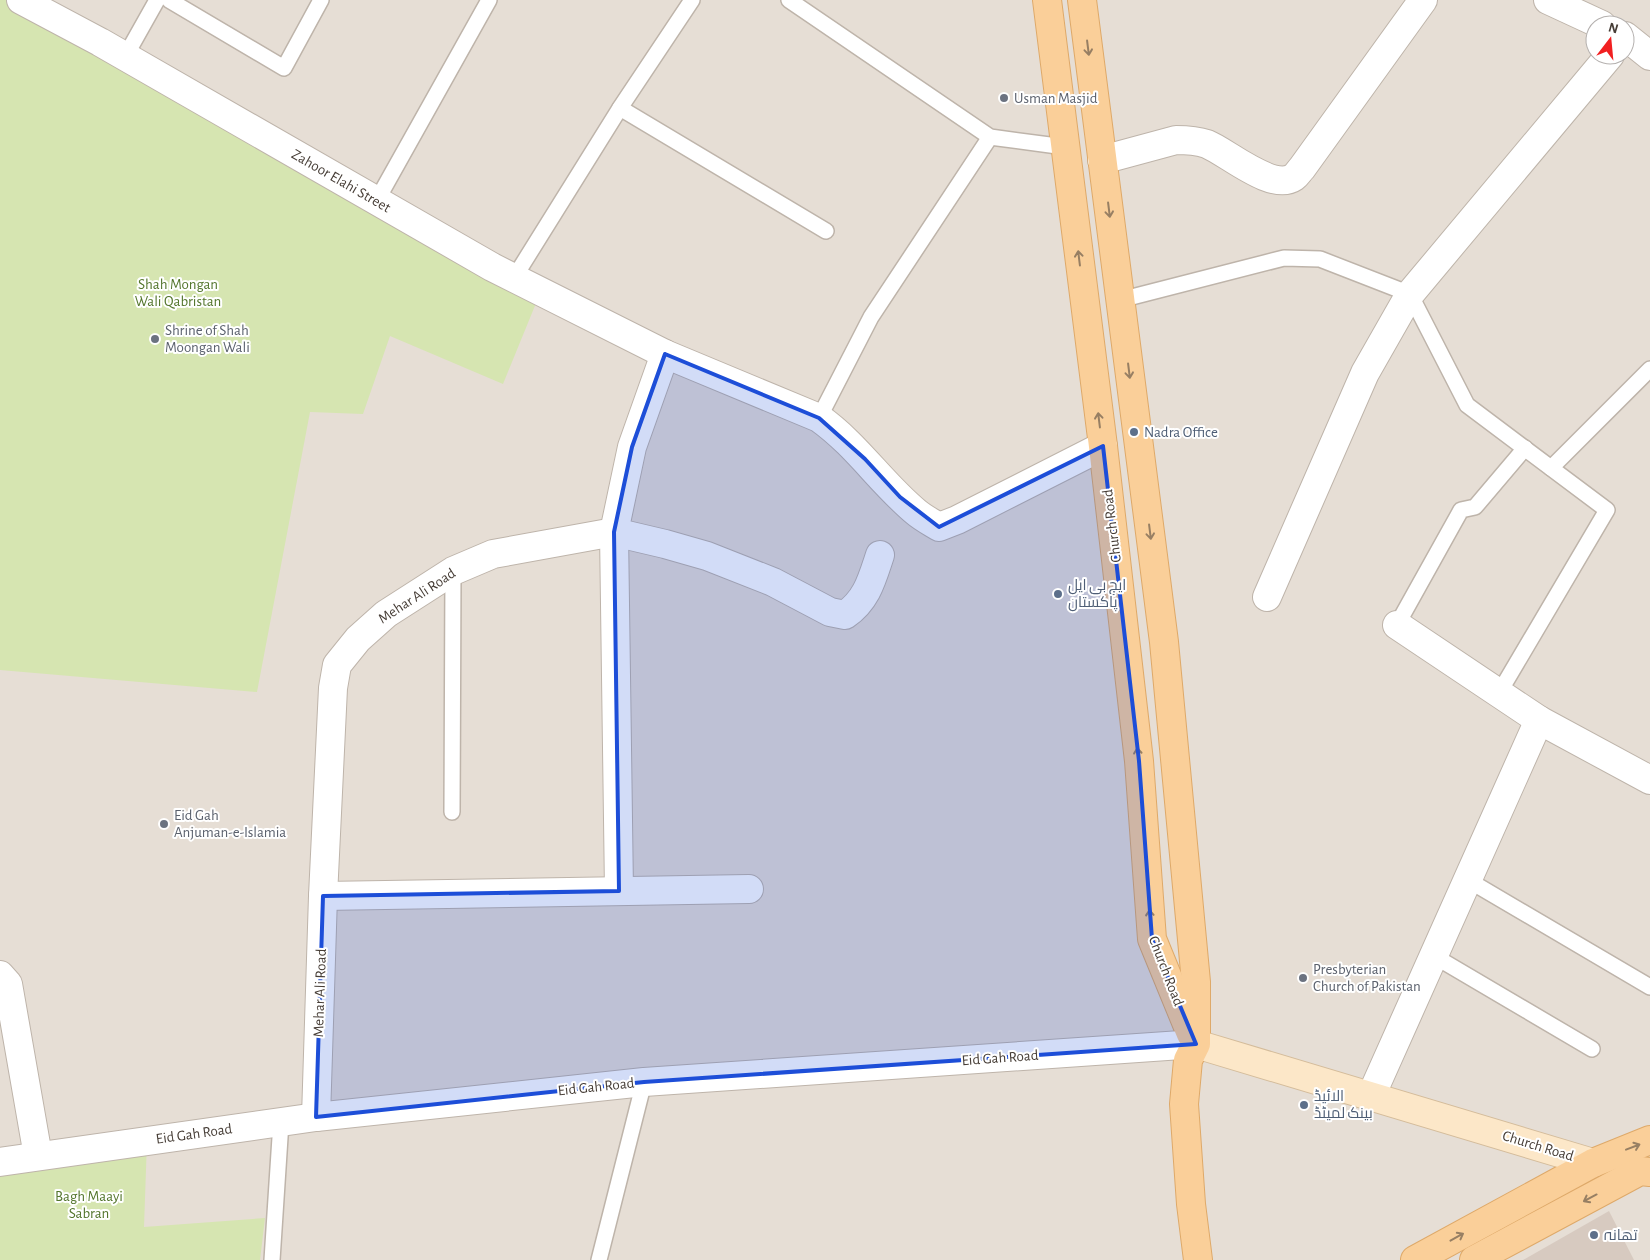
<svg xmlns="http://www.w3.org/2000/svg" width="1650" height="1260" viewBox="0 0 1650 1260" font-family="'Alegreya Sans',Cairo,sans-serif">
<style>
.residential{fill:#e6ded5;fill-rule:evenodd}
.green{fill:#d6e5b1}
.building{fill:#d7cac0}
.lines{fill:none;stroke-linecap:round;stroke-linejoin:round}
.lane-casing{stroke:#beb4aa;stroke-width:18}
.street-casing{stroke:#beb4aa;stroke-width:30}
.secondary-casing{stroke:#d4bc9b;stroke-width:30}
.primary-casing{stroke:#dea969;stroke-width:30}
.lane{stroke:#fff;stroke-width:15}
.street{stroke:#fff;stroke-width:28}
.secondary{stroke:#fce7c8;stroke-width:28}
.primary{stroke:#facf99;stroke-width:28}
.oneway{stroke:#977f63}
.marked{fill:#1d4ed8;fill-opacity:0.2;stroke:#1d4ed8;stroke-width:4;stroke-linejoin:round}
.worship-dot{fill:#6b7280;stroke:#fff;stroke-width:2}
.service-dot{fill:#5c6f8a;stroke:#fff;stroke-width:2}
.labels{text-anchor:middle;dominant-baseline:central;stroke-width:4;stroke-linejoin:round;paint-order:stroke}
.worship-label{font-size:15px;fill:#5b616d;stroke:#fff;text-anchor:start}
.street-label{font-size:15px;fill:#463d36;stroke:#fff}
.park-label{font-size:15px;fill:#53752c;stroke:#fff}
.service-label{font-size:15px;fill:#4e5e75;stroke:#fff;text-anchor:start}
</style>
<rect width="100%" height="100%" fill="#f3ede7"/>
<path class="residential" d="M 0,0 L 1650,0 L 1650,1260 L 0,1260 ZM 1595,25 L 1625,25 L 1625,55 L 1595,55 Z"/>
<g class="green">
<path d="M 0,0 L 26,0 L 541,291 L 503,384 L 390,336 L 363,414 L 310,412 L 257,692 L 0,670 Z"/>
<path d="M 147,1141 L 144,1227 L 265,1218 L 260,1260 L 0,1260 L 0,1162 Z"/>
</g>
<path class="building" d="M 1609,1211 L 1634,1260 L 1523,1260 Z"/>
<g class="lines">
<g class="lane-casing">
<g id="lane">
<path d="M 169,0 L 284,68 L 321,0"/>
<path d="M 789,0 L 990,137 L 1065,147"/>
<path d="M 125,57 L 157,0"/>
<path d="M 620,108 L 826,231"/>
<path d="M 376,202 L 489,0"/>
<path d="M 514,278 L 620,108 L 692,0"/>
<path d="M 1120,300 L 1284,258 L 1320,259 L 1410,294 L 1467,405 L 1607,510 L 1499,693"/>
<path d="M 819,418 L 871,317 L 990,137"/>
<path d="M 1551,468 L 1650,369"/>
<path d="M 1397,625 L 1461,510 L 1475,507 L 1525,448"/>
<path d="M 452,812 L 453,571"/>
<path d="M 1468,880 L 1650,987"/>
<path d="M 1434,956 L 1592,1049"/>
<path d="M 272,1260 L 281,1122"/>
<path d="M 599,1260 L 644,1082"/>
</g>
</g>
<g class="street-casing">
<g id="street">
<path d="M 21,0 L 100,42 L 492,267 L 665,354 L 819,418 C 857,445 881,483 916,512 C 923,518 931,522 939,527 L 957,520 L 1103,446"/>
<path d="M 1548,0 L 1602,25"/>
<path d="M 1625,36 L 1650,56"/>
<path d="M 1102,160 L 1176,140 C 1186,140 1198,141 1207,144 C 1227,152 1272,192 1294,177 C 1297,175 1299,171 1302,168 L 1423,0"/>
<path d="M 1267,597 L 1365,373 L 1410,294 L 1610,55"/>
<path d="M 1397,625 L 1539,720 L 1650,780"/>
<path d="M 619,891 L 614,532 L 632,447 L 665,354"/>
<path d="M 323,896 L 749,889"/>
<path d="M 0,975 L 8,984 L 38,1156"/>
<path d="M 1371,1096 L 1539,720"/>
<path d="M 316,1117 L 323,896 L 333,688 L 337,665 L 358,639 L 386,614 L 453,571 L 493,554 L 614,532 L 665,544 L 707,556 L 773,582 L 830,612 L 845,615 C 867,600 872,579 880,555"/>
<path d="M 0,1162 L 316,1117 L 644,1082 L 1196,1044"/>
</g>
</g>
<g class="secondary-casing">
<path id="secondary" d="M 1196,1044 L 1593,1163"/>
</g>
<g class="primary-casing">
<g id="primary">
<path d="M 1047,0 L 1103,446 L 1139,761 L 1152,939 L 1191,1034"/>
<path d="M 1082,0 L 1164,642 L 1196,982 L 1196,1044 L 1188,1060 L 1184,1104 L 1191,1204 L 1198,1260"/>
<path d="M 1415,1260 L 1593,1163 L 1650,1140"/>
<path d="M 1474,1260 L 1640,1171 L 1650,1172"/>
</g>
</g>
<use href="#lane" class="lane"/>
<use href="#street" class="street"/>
<use href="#secondary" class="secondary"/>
<use href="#primary" class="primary"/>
</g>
<defs><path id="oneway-shaft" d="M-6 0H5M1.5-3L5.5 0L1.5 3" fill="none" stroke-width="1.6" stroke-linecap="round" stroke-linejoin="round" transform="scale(1.25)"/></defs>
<g class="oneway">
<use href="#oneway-shaft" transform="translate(1088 48) rotate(83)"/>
<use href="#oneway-shaft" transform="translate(1109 210) rotate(83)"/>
<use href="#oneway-shaft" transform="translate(1079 258) rotate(-97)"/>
<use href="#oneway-shaft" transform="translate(1129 371) rotate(83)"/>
<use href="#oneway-shaft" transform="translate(1099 420) rotate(-97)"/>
<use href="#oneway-shaft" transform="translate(1150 532) rotate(83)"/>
<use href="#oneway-shaft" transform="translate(1138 755) rotate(-96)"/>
<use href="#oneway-shaft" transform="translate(1150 917) rotate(-94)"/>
<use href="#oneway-shaft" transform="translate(1633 1147) rotate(-21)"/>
<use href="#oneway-shaft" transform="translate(1590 1198) rotate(152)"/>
<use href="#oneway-shaft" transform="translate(1457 1237) rotate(-29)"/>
</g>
<path class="marked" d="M 665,354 L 819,418 L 865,459 L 900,497 L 939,527 L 1103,446 L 1139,761 L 1152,939 L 1196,1044 L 644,1082 L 316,1117 L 323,896 L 619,891 L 614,532 L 632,447 Z"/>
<g class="worship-dot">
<circle cx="1004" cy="98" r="5"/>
<circle cx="155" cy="339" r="5"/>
<circle cx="164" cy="824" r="5"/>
<circle cx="1303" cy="978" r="5"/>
</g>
<g class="service-dot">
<circle cx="1134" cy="432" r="5"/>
<circle cx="1058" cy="594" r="5"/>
<circle cx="1304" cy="1105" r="5"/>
<circle cx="1594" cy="1235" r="5"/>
</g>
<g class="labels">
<g class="worship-label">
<text x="1014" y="98">Usman Masjid</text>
<text x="165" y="330">Shrine of Shah<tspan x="165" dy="17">Moongan Wali</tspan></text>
<text x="174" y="815">Eid Gah<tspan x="174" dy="17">Anjuman-e-Islamia</tspan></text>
<text x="1313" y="969">Presbyterian<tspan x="1313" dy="17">Church of Pakistan</tspan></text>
</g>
<g class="street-label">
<text transform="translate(341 181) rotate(30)">Zahoor Elahi Street</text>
<text transform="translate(1112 526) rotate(-97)">Church Road</text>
<text transform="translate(417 596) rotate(-33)">Mehar Ali Road</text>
<text transform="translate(1166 971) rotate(69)">Church Road</text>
<text transform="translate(320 993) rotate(-88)">Mehar Ali Road</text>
<text transform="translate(1000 1058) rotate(-4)">Eid Gah Road</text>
<text transform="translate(596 1087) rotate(-6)">Eid Gah Road</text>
<text transform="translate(194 1134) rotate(-8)">Eid Gah Road</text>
<text transform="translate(1538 1146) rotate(17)">Church Road</text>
</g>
<g class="park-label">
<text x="178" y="284">Shah Mongan<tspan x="178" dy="17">Wali Qabristan</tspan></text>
<text x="89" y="1196">Bagh Maayi<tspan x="89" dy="17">Sabran</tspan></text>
</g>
<g class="service-label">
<text x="1144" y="432">Nadra Office</text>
<text x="1068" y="585">ایچ بی ایل<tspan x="1068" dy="17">پاکستان</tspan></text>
<text x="1314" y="1096">الائیڈ<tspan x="1314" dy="17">بینک لمیٹڈ</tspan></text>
<text x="1604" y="1235">تھانہ</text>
</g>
</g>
<g transform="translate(1610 40) rotate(16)"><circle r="24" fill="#ffffff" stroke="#b5b1af"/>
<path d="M0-4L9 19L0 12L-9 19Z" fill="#f12021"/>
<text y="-8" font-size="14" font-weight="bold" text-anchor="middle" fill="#463d36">N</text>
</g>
</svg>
